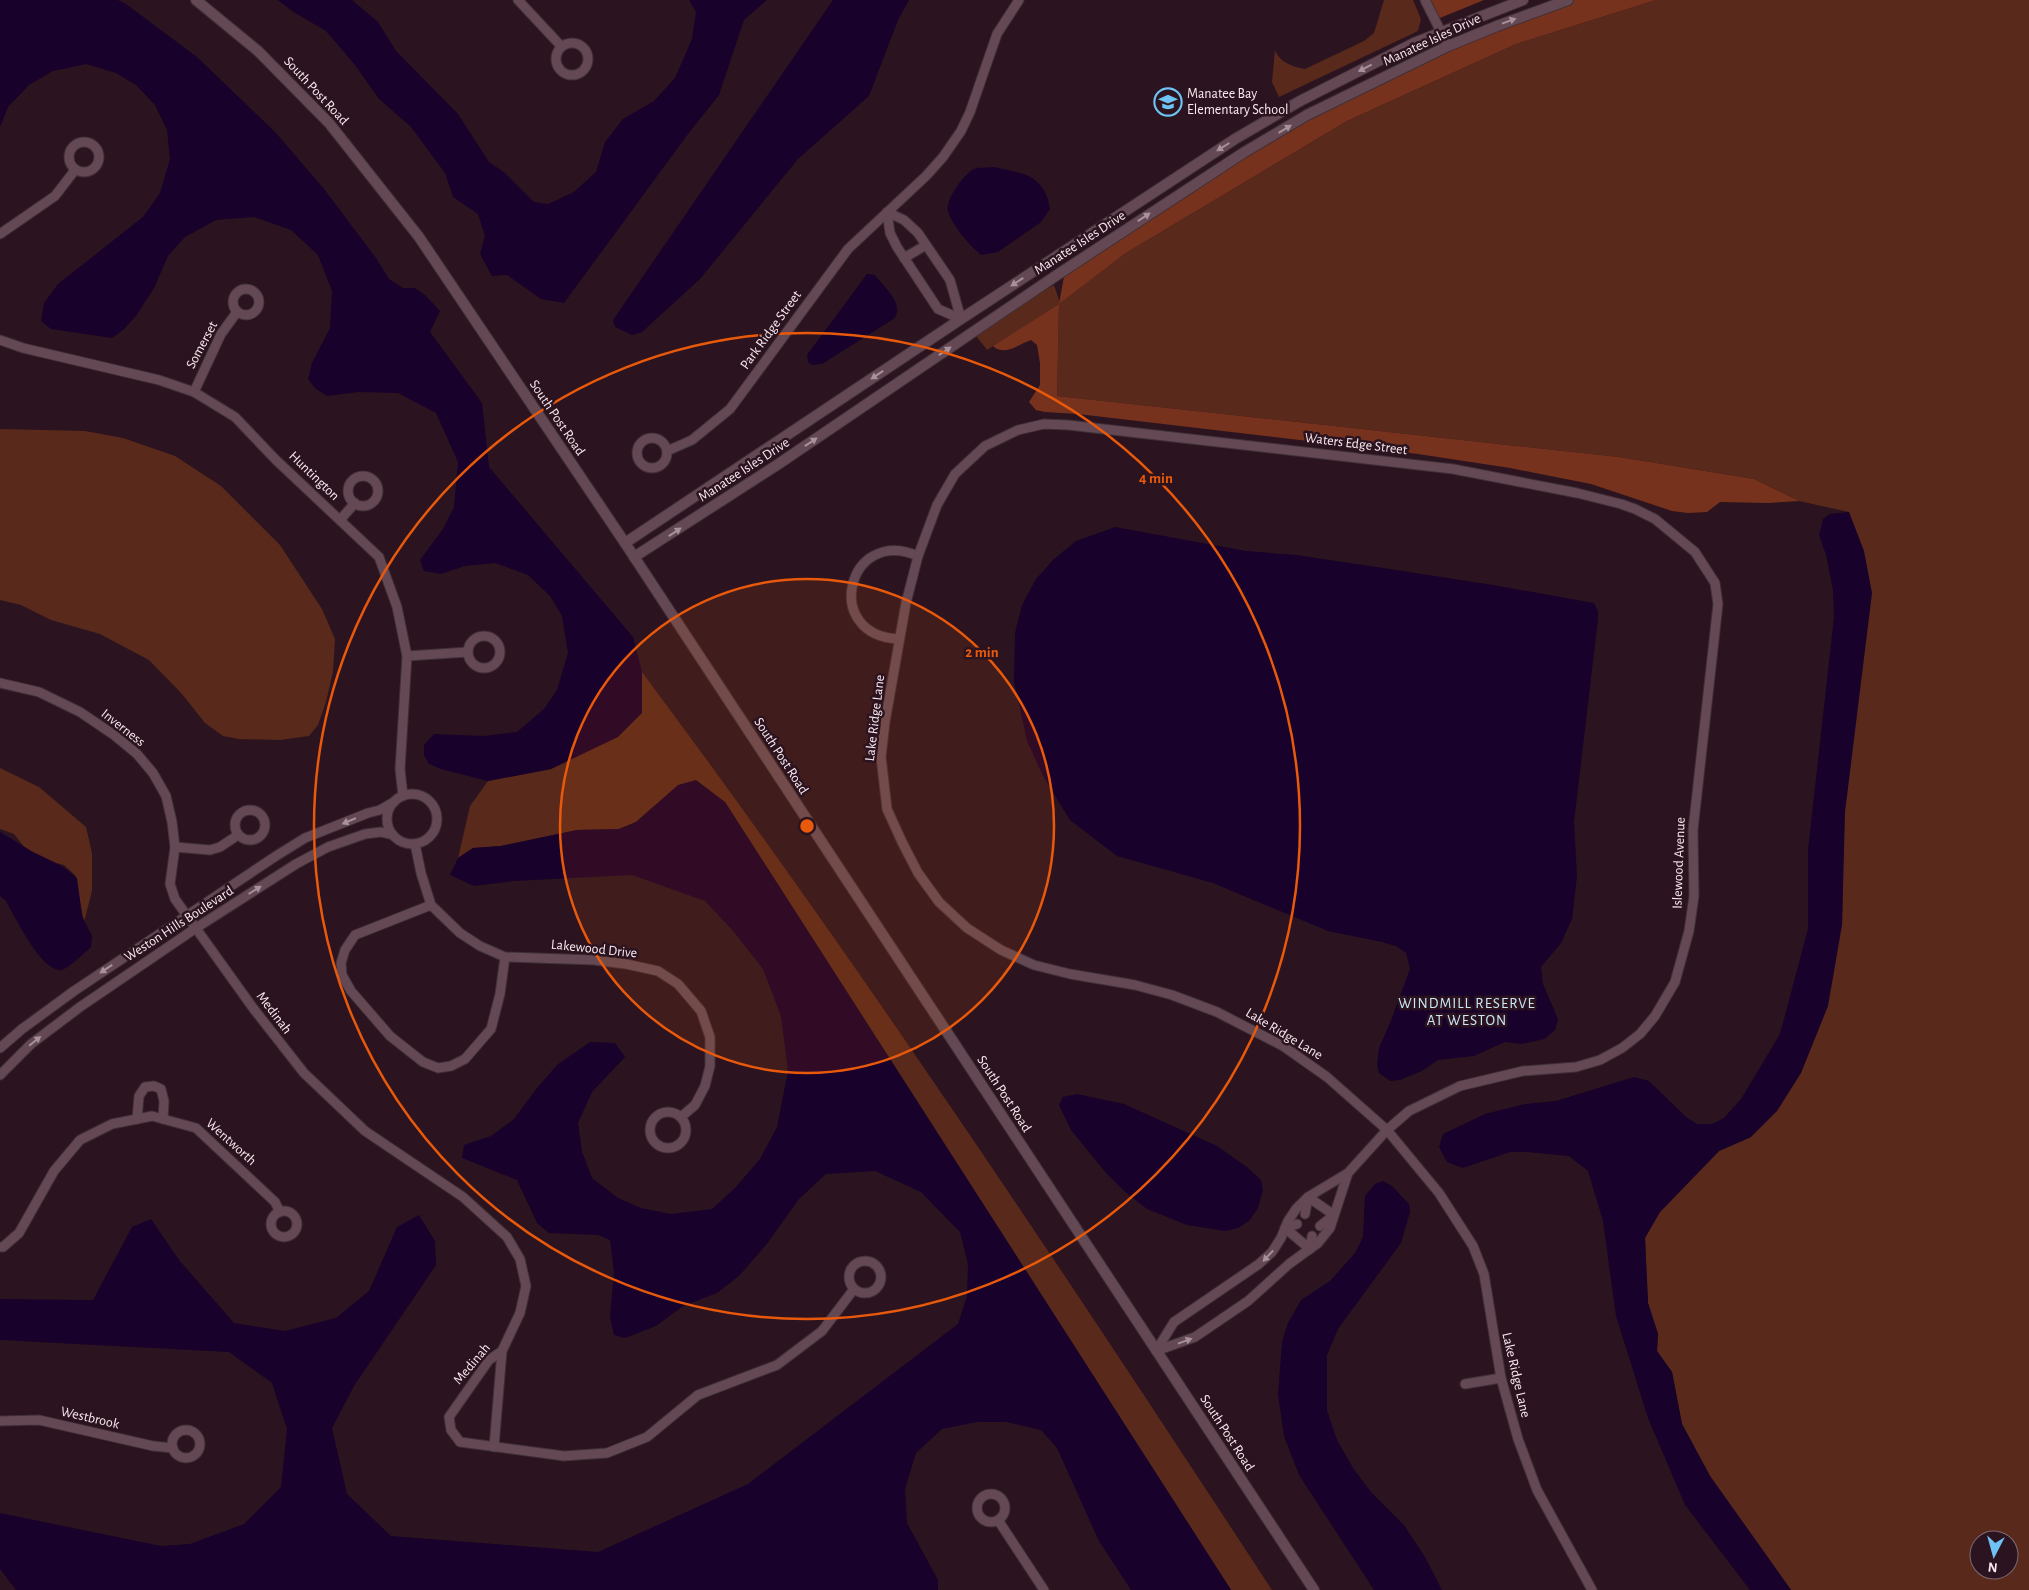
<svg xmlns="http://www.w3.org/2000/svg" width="2029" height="1590" viewBox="0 0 2029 1590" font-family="'Alegreya Sans',sans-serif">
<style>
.green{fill:#59291b;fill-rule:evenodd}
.forest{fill:#77321d}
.water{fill:#18012a}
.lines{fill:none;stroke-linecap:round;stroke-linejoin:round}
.minor-casing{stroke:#403037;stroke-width:11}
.tertiary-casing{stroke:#403037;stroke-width:12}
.minor{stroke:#644954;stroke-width:9}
.tertiary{stroke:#644954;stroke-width:10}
.oneway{fill:#a8919a}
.ring{fill:none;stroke:#e8590c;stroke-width:2.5}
.labels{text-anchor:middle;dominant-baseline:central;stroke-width:5;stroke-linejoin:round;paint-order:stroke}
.street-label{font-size:14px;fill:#fae9f0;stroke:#2b141f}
.poi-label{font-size:14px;fill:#fae9f0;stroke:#2b141f;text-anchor:start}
.neighbourhood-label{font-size:15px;letter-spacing:1px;fill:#cbe7fa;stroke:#2b141f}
.centre{fill:#e8590c;stroke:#2b141f;stroke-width:2.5}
.ring-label{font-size:15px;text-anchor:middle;font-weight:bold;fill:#e8590c;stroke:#2b141f;stroke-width:5;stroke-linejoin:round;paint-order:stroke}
</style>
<rect width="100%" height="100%" fill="#2b141f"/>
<g class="green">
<path d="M 1384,0 L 1413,0 L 1421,19 L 1418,31 L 1279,97 L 1272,82 L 1275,50 C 1279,62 1293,67 1305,69 L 1364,41 L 1374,33 Z"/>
<path d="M 1656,0 L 2029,0 L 2029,1590 L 1791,1590 L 1710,1476 L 1682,1424 L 1672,1372 L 1657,1351 L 1658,1334 L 1648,1303 L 1645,1237 L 1660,1212 L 1719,1151 L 1751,1137 L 1842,925 L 1849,512 L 1799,501 L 1754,479 L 1619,457 L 1057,396 L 1059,304 L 987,350 L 973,332 L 994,318 L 1054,285 L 1060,303 L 1126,253 L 1347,121 L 1516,44 ZM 1979,1540 L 2009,1540 L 2009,1570 L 1979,1570 Z"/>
<path d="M 0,429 L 85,431 L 123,438 L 175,456 L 221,486 L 280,545 L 322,609 L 335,639 L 333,672 L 326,702 L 318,725 L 309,736 L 280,740 L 239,739 L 223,736 L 205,723 L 182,694 L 149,660 L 100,634 L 51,620 L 21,605 L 0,600 Z"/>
<path d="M 642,672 C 864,970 1069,1280 1272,1590 L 1231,1590 L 725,802 L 654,806 L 636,822 L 619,829 L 577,830 L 501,846 L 473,848 L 458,858 L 470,806 L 488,781 L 551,769 L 642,713 Z"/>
<path d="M 0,768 L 39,787 L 86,827 L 92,853 L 92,891 L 84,922 L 75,875 L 64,865 L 32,857 L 14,834 L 0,829 Z"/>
</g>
<g class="forest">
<path d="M 1426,0 L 1484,0 L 1435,20 Z"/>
<path d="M 1568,0 L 1656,0 L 1516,44 L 1347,121 L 1126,253 L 1059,304 L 1057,396 L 1619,457 L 1754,479 L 1799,501 L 1768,503 L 1720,502 L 1707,512 L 1688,513 L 1672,511 L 1591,484 L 1510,468 L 1418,454 L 1078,414 L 1045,412 L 1036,410 L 1029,402 L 1040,385 L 1040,363 L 1037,345 L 1031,340 C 1019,344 1004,357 993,346 L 1059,304 L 1065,271 L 1243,153 L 1448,46 Z"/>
</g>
<g class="water">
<path d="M 0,0 L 118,0 L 126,4 L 197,57 L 276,133 L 324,189 L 376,258 L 389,279 L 403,288 L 415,288 L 425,295 L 440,311 L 430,332 L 482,403 L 489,467 L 633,637 L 642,672 L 642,713 L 618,737 L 551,769 L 488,781 L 441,769 L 429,764 L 424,755 L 424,745 L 434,734 L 484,736 L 517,732 L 544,709 L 557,690 L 568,653 L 562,616 L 550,596 L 528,575 L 495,563 L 465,566 L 441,574 L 424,571 L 420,560 L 443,529 L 454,507 L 458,462 L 436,413 L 398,393 L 359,392 L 327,396 L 316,389 L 308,379 L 312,363 L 330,328 L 332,291 L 318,255 L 291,230 L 254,217 L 216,220 L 185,237 L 168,256 L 154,288 L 136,316 L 123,330 L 112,338 L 51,329 L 41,321 L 44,303 L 58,284 L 143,217 L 160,193 L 170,159 L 167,130 L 155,105 L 136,85 L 116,73 L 86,64 L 53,71 L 29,85 L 8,107 L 0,127 Z"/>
<path d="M 278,0 L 352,0 L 378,22 L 396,51 L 458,114 L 489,162 L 505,173 L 534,202 L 548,204 L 574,192 L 596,172 L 605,142 L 623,119 L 654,101 L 675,78 L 692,39 L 696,12 L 689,0 L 767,0 L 744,20 L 719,95 L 688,134 L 564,303 L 541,299 L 507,275 L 492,276 L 480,254 L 485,236 L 478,214 L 453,197 L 445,173 L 411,127 L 379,99 L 355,65 L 326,31 L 292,11 Z"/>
<path d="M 833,0 L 909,0 L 898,20 L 869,96 L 798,159 L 700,279 L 642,332 L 632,335 L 615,327 L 613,320 Z"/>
<path d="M 993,167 C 1023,173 1045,175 1050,209 L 1041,222 L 998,252 L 981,255 C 971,247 951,224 948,211 C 945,200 964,174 974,169 C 979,167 987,168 993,167 Z"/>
<path d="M 867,274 L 875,275 C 884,287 904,303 895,318 L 822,364 L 812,365 L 808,362 L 807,355 Z"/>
<path d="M 1849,512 L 1864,551 L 1872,593 L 1845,812 L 1842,925 L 1828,1006 L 1801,1073 L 1777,1111 L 1751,1137 L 1719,1151 L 1660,1212 L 1645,1238 L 1648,1303 L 1658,1334 L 1657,1351 L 1672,1372 L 1682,1424 L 1710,1476 L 1791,1590 L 1750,1590 L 1685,1505 L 1648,1418 L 1616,1316 L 1603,1221 L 1588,1171 L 1569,1156 L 1527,1152 L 1510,1152 L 1463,1168 L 1447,1162 L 1439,1147 L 1443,1134 L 1485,1114 L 1525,1104 L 1556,1101 L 1634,1077 L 1649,1081 L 1686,1117 L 1697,1124 L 1712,1124 L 1724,1118 L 1741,1099 L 1780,1034 L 1808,929 L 1808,850 L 1834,617 L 1833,590 L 1826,555 L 1819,535 L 1823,519 L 1830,514 Z"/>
<path d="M 1115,527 L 1246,551 L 1296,555 L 1383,568 L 1493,585 L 1594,603 L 1598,611 L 1598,619 L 1574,822 L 1577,876 L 1572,919 L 1561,943 L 1541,967 L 1543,984 L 1558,1019 L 1555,1030 L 1544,1039 L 1522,1044 L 1505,1042 L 1474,1056 L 1438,1060 L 1422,1071 L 1400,1080 L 1390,1081 L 1379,1073 L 1377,1065 L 1379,1048 L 1390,1023 L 1410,969 L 1406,953 L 1396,946 L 1382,942 L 1328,931 L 1213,883 L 1117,856 L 1070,820 L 1043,776 L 1027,741 L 1014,681 L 1015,633 L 1022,605 L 1036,579 L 1054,559 L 1076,541 Z"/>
<path d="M 696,780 L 725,802 L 1231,1590 L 1131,1590 L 1099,1541 L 1057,1448 L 1041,1430 L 1006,1422 L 977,1422 L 942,1429 L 916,1453 L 905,1489 L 907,1523 L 938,1580 L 938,1590 L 16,1590 L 0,1569 L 0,1513 L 161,1546 L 190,1544 L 244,1524 L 281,1487 L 287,1429 L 272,1383 L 229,1352 L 0,1340 L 0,1299 L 93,1300 L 132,1227 L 151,1219 L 179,1260 L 234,1323 L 285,1331 L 336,1318 L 369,1291 L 397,1227 L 419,1215 L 435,1241 L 436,1265 L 354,1386 L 332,1428 L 347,1494 L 391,1536 L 598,1552 L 748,1484 L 958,1324 L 967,1296 L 968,1264 L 960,1232 L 921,1192 L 875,1171 L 826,1174 L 799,1199 L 766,1245 L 739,1276 L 717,1293 L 683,1306 L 656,1326 L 625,1338 L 614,1335 L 610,1317 L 614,1272 L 610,1240 L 598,1235 L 549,1233 L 537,1223 L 517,1180 L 462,1158 L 464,1145 L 491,1136 L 514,1119 L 537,1088 L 557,1065 L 590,1042 L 615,1043 L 625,1057 L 592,1092 L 578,1123 L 582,1152 L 592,1178 L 618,1198 L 641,1208 L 671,1214 L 712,1209 L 735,1188 L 760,1159 L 777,1127 L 788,1071 L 781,1016 L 763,969 L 734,932 L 705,901 L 632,875 L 513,881 L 474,886 L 450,875 L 458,858 L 473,848 L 501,846 L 577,830 L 619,829 L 636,822 L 678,785 Z"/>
<path d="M 0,832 L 33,852 L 62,866 L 77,878 L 82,916 L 92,936 L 91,947 C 83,954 73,964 64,969 C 44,978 14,915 6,901 L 0,896 Z"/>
<path d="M 1077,1094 L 1124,1104 L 1217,1146 L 1247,1167 L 1261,1180 L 1263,1190 L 1258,1208 L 1249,1221 L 1238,1228 L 1225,1231 L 1187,1225 L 1147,1209 L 1124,1191 L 1106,1173 L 1071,1130 L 1059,1105 L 1063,1097 Z"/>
<path d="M 1383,1181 L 1392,1186 L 1409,1204 L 1410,1212 L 1401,1243 L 1338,1329 L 1327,1355 L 1327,1410 L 1337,1440 L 1353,1468 L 1371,1492 L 1404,1525 L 1425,1557 L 1442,1590 L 1374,1590 L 1299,1475 L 1284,1436 L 1278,1394 L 1282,1342 L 1288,1323 L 1301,1300 L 1330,1281 L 1355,1253 L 1363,1237 L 1365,1196 L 1375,1184 Z"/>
</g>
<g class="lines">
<g class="minor-casing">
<g id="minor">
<path d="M 518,0 L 561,46"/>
<path d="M 1425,0 L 1448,46"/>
<circle cx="572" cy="59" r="16"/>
<circle cx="84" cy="157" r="15"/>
<path d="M 887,212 L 904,220 L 918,233 L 950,280 L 961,319 L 938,309 L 897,247 L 890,233 Z"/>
<path d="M 0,234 L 55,196 L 75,170"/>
<path d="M 904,258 L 926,245"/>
<circle cx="246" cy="302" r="13"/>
<path d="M 0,340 L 23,348 L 159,380 L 194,392 L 235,417 L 276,460 L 379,557 L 397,607 L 407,656 L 400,769 L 403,796"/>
<path d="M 194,392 L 221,334 L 237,312"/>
<circle cx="652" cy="453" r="15"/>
<path d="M 667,451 L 692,440 L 730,409 L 848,249 L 926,176 L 943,157 L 961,131 L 970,112 L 997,34 L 1019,0"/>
<circle cx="363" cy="491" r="15"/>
<path d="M 340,520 L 355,503"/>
<circle cx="484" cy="652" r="16"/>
<path d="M 899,639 C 821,636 847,525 918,556"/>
<path d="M 407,656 L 468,652"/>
<path d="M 0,683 L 39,692 L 80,712 L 114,735 L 137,754 L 153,773 L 166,796 L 172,822 L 175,847 L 170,884 L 175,899 L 253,1008 L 304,1073 L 365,1131 L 463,1197 L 507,1237 L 520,1259 L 526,1286 L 520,1313 L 502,1351 L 489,1360 L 449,1417 L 451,1430 L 460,1442 L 564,1456 L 607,1453 L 647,1437 L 698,1395 L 777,1365 L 822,1331 L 854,1289"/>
<circle cx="412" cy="819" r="25"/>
<circle cx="250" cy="825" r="15"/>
<path d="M 415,844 L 421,873 L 431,905 L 460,933 L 480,946 L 505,957 L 594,960 L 626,964 L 658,971 L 678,984 L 701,1011 L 710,1037 L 710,1066 L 705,1086 L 695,1105 L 681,1117"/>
<path d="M 175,847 L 210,850 L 220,847 L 238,835"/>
<path d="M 431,905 L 355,935 L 345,950 L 341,963 L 342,975 L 351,991 L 390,1036 L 423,1062 L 438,1068 L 451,1066 L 465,1059 L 491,1029 L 500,994 L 505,957"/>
<path d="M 0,1048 L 22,1029 L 74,991 L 276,856 L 305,838 L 368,813 L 380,810 L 394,802"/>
<path d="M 0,1075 L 31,1044 L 80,1007 L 196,928 L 296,864 L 328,847 L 365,834 L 381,832 L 393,835"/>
<circle cx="668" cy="1130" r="18"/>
<path d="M 137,1119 L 139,1096 L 145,1087 L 154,1086 L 161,1089 L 164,1101 L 163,1119"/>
<path d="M 1348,1173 L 1330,1228 L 1318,1243 L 1289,1264 L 1248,1301 L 1195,1337 L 1156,1351 L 1174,1322 L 1259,1264 L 1272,1252 L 1281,1238 L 1288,1221 L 1296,1209 L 1308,1197 L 1348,1173 L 1387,1130 L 1409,1111 L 1460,1086 L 1523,1071 L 1576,1067 L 1600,1060 L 1622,1048 L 1640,1034 L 1655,1016 L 1675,982 L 1689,931 L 1694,896 L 1693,830 L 1718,604 L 1715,583 L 1695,552 L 1655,519 L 1635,509 L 1621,504 L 1577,493 L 1453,469 L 1068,425 L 1044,424 L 1018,430 L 985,446 L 955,474 L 937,505 L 918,556 L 906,603 L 885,722 L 881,757 L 887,809 L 902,842 L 918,873 L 939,902 L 967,928 L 1001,950 L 1034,965 L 1070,974 L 1135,985 L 1172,995 L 1217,1012 L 1283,1046 L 1327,1077 L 1387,1130 L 1439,1193 L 1473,1246 L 1484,1274 L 1501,1378 L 1518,1439 L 1537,1490 L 1592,1590"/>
<circle cx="284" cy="1224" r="13"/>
<path d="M 1305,1214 L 1308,1197 L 1334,1215 L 1320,1226"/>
<path d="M 1297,1224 L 1285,1228 L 1310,1249"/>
<path d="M 0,1247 L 3,1247 L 19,1233 L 54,1171 L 80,1140 L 112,1124 L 152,1116 L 196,1128 L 275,1202 L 280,1212"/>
<path d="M 1310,1249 L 1312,1236"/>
<circle cx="865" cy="1277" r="16"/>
<path d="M 1465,1384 L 1501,1378"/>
<path d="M 0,1421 L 39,1420 L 153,1446 L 173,1448"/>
<circle cx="186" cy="1444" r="14"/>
<path d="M 494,1447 L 502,1351"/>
<circle cx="991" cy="1508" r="14"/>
<path d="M 998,1520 L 1044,1590"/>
</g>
</g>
<g class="tertiary-casing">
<g id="tertiary">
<path d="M 196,0 L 258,51 L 329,123 L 419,237 L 625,543 L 1314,1590"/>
<path d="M 625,543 L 961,319 L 1235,139 L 1300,101 L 1414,43 L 1523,0"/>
<path d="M 634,557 L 777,465 L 1060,273 L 1243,153 L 1307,115 L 1448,46 L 1497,26 L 1568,0"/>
</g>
</g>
<use href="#minor" class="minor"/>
<use href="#tertiary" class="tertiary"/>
</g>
<defs><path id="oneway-solid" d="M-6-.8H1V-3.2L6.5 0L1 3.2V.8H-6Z" transform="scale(1.25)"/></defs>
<g class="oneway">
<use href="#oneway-solid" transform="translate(1509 21) rotate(-20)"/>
<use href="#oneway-solid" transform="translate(1365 68) rotate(153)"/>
<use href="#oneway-solid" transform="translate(1285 129) rotate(-31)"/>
<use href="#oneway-solid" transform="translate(1223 147) rotate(148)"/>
<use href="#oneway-solid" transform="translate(1144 217) rotate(-33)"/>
<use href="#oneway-solid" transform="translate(1017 282) rotate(147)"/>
<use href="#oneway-solid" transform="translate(945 351) rotate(-34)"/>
<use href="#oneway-solid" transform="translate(877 375) rotate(146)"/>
<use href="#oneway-solid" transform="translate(811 442) rotate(-34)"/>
<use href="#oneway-solid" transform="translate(675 532) rotate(-33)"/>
<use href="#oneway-solid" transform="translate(349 821) rotate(157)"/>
<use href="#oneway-solid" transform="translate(255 890) rotate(-32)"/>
<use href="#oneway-solid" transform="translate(106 969) rotate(146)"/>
<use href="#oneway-solid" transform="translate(35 1041) rotate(-39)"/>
<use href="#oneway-solid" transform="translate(1268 1256) rotate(133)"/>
<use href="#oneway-solid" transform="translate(1185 1341) rotate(-20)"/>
</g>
<circle cx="807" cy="826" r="247" fill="#e8590c" fill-opacity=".12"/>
<g class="ring">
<circle cx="807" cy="826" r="247"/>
<circle cx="807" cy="826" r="493"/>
</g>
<defs>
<g id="school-ring" transform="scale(1.4375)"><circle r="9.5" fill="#2b141f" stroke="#6fc2f4" stroke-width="1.5"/><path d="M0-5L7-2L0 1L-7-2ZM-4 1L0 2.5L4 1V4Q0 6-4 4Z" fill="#6fc2f4"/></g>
</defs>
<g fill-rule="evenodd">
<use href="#school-ring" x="1168" y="102"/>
</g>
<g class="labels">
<g class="street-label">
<text transform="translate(1432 40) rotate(-25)">Manatee Isles Drive</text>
<text transform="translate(316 91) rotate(47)">South Post Road</text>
<text transform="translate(1080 243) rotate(-33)">Manatee Isles Drive</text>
<text transform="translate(771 330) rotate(-54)">Park Ridge Street</text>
<text transform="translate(202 345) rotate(-62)">Somerset</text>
<text transform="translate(557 418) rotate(56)">South Post Road</text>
<text transform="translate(1356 444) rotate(7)">Waters Edge Street</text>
<text transform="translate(744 470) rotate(-33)">Manatee Isles Drive</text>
<text transform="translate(314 476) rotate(44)">Huntington</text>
<text transform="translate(875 718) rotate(-83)">Lake Ridge Lane</text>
<text transform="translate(123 728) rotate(38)">Inverness</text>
<text transform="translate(781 756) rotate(57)">South Post Road</text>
<text transform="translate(1679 863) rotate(-88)">Islewood Avenue</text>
<text transform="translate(179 924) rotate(-33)">Weston Hills Boulevard</text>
<text transform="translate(594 949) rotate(6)">Lakewood Drive</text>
<text transform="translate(274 1013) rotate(53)">Medinah</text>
<text transform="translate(1284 1034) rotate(31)">Lake Ridge Lane</text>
<text transform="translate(1004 1094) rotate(57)">South Post Road</text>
<text transform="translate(231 1142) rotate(42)">Wentworth</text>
<text transform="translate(472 1364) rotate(-50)">Medinah</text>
<text transform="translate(1516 1375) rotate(77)">Lake Ridge Lane</text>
<text transform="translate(90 1418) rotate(13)">Westbrook</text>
<text transform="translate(1227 1433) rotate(57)">South Post Road</text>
</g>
<g class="poi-label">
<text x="1187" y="94">Manatee Bay<tspan x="1187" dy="16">Elementary School</tspan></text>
</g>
<g class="neighbourhood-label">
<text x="1467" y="1003">WINDMILL RESERVE<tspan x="1467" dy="17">AT WESTON</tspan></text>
</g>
</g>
<circle cx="807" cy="826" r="8" class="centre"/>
<g class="ring-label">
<text x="1156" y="483">4 min</text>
<text x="982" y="657">2 min</text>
</g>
<g transform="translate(1994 1555) rotate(186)"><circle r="24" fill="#2b141f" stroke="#7e6973"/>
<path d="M0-4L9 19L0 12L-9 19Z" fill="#6fc2f4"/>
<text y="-8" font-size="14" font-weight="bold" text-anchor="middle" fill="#fae9f0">N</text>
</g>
</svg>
